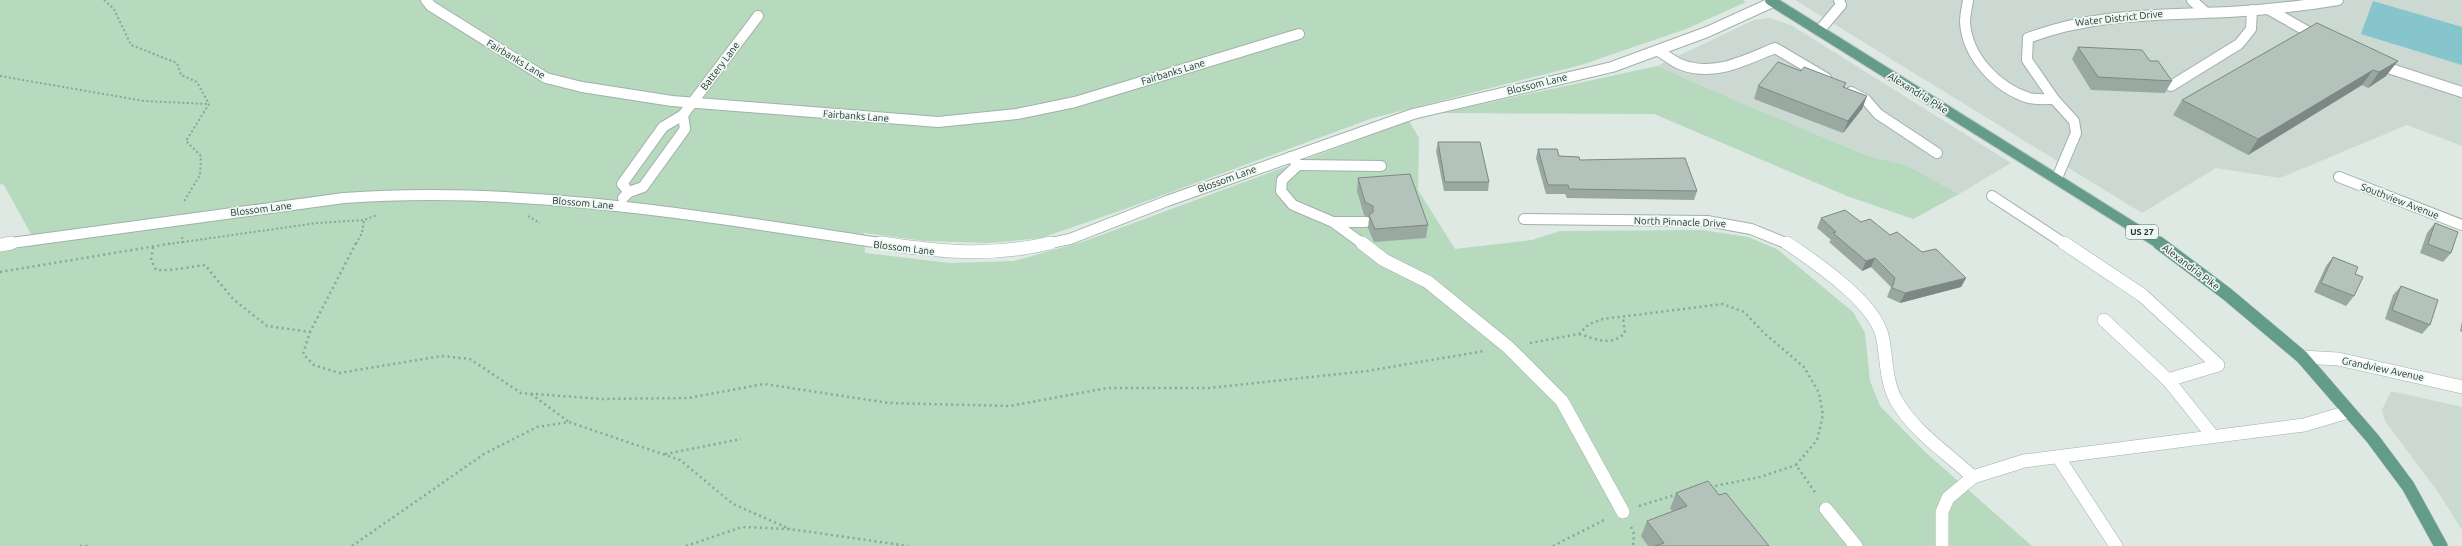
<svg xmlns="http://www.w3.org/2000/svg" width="2462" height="546" viewBox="0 0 2462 546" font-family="Ubuntu,sans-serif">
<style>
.built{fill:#ccd8d2}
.green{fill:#b7d9be}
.water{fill:#87c5cc}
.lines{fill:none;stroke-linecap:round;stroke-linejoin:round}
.minor-far1-casing{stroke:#a1b0aa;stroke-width:12}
.minor-casing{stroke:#a1b0aa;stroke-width:14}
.major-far1-casing{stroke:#bcc3c1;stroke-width:12}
.major-casing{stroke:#bcc3c1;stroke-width:14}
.path-far1{stroke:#7fab9b;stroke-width:2;stroke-dasharray:2 2.5;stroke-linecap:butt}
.path{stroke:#7fab9b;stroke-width:2.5;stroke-dasharray:2 3.5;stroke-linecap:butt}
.minor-far1{stroke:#fff;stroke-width:10}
.minor{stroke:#fff;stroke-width:13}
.major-far1{stroke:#649c8b;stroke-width:10}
.major{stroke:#649c8b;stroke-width:13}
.wall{fill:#9aa8a2}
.shaded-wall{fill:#7d8884}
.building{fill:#b3c3bc;stroke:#7d8884}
.labels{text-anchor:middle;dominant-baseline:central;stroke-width:3.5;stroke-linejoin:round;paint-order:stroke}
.shield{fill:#eef6f1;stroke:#5e706a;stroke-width:1}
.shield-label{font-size:9px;font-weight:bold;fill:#203730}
.street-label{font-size:10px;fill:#203730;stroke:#eef6f1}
</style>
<rect width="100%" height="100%" fill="#dee9e3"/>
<g class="built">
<path d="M 1795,0 L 2462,0 L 2462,146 L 2407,125 L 2280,178 L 2216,168 L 2142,213 Z"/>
<path d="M 1769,18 L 1791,25 L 2011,163 L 1959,194 L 1908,166 L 1870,156 L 1746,105 L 1657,66 L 1754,20 Z"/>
<path d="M 2391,391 L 2462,407 L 2462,530 L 2438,492 L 2385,421 L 2382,410 Z"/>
</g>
<g class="green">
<path d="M 0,0 L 1743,0 L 1746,2 L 1686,29 L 1581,65 L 1373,118 L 1125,209 L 1041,238 L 989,243 L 925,241 L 864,233 L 865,253 L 950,263 L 1014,261 L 1085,241 L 1409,121 L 1419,138 L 1418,190 L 1455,249 L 1532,240 L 1560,231 L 1702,230 L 1748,237 L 1777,249 L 1853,312 L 1865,333 L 1870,381 L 1880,406 L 1924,451 L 2032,546 L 0,546 L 0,251 L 37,245 L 4,185 L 0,184 Z"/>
<path d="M 1657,66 L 1746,105 L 1869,156 L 1908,166 L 1959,194 L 1913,219 L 1847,196 L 1654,114 L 1441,113 Z"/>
</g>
<path class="water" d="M 2373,1 L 2462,27 L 2462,65 L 2361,34 Z"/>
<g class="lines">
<g class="minor-far1-casing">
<g id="minor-far1">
<path d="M 426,0 L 431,6 L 546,78 L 582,87 L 672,101 L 938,122 L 1017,114 L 1075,102 L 1299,34"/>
<path d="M 1968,0 C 1967,7 1965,15 1965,22 C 1967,57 1997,88 2029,98 C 2037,100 2046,99 2054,99"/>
<path d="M 2192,0 L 2205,12"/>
<path d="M 2268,9 L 2319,38"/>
<path d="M 1819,31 L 1841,5 L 1839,0"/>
<path d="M 1658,51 C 1666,55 1674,62 1682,65 C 1715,77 1745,60 1775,48 L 1826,78"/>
<path d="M 2376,64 L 2462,92"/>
<path d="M 2171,86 L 2239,44 L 2251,29 L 2252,10"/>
<path d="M 1851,92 L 1866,100 L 1878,114 L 1937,153"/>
<path d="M 1291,157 L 1298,165 L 1282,180 L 1281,191 L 1293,205 L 1333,222 L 1366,222"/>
<path d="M 1298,165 L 1381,166"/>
<path d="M 2339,177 L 2462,225"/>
<path d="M 2057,178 L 2076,133 L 2074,121 L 2054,99 L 2027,60 L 2028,38 C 2094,13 2160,15 2229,12 C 2266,10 2302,6 2338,0"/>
<path d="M 629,192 L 622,184 L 663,127 L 683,115 L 758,16"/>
<path d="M 1992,196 L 2065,244"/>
<path d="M 623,198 L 629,192 L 643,187 L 685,129 L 683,115"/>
<path d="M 1524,219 L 1707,221 L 1751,229 L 1788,244"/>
<path d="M 1333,222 L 1363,244"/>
<path d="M 4,244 L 344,198 C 527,185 707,217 887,244"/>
<path d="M 1046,244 L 1070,239 L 1167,201 L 1413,114 L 1612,67 L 1707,32 L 1773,2"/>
</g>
</g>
<g class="minor-casing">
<g id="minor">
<path d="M 881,243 C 939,252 992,257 1050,243"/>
<path d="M 1362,243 L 1384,260 L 1428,282 L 1508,347 L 1562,401 L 1623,512"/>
<path d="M 1787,243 C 1815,262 1873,301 1882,335 C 1887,356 1885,380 1896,400 C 1913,431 1947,453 1973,477"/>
<path d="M 2064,243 L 2142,295 L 2218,365 L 2168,380 L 2212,435"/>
<path d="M 0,245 L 11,243"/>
<path d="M 2104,320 L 2168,380"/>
<path d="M 2302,357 L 2338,359 L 2462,387"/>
<path d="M 2058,457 L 2116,546"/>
<path d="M 1826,509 L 1856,546"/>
<path d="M 1942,546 L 1942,512 L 1948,498 L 1973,477 L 2024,461 L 2304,425 L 2348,412"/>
</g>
</g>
<g class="major-far1-casing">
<path id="major-far1" d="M 1770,0 L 2160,244"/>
</g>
<g class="major-casing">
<path id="major" d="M 2159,243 L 2227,294 L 2302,357 L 2373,439 L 2408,486 L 2441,546"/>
</g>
<g class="path-far1">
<path d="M 104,0 L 114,9 L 131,45 L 177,63 L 181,75 L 197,82 L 209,104 L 186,141 L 201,156 L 200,175 L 183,203"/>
<path d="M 0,76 L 144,101 L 208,104"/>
<path d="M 528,216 L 540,223"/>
<path d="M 182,237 L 183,242 L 317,223 L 364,220"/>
<path d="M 168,244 L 183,242"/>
<path d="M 356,244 L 362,233 L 364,220 L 377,215"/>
</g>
<g class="path">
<path d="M 356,243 L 310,332 L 303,354 L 314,365 L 339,373 L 442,356 L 470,359 L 521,393 L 602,399 L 688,398 L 764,384 L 889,403 L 1010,406 L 1107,388 L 1209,388 L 1367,371 L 1484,351"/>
<path d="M 153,247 L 151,260 L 156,270 L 170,270 L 205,265 L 233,299 L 267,326 L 310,332"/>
<path d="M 0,272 L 174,243"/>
<path d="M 1579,334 C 1596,339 1610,347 1625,333 L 1623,318"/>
<path d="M 1530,343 L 1579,334 L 1589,324 L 1603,319 L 1723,304 L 1744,312 L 1764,333 L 1804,367 L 1819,393 L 1823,415 L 1817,440 L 1796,465 L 1817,495"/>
<path d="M 531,394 L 569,422"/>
<path d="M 665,454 L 741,439"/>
<path d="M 1710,487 L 1760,477 L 1796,465"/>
<path d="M 1639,506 L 1678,494"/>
<path d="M 1631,527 L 1634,534 L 1633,546"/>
<path d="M 80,546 L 90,546"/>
<path d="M 352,546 L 484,454 L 537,427 L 569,422 L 680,460 L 733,504 L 790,529"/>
<path d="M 686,546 L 742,527 L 790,529 L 908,546"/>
<path d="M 1553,546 L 1606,519"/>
</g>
<use href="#minor-far1" class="minor-far1"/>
<use href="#minor" class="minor"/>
<use href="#major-far1" class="major-far1"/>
<use href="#major" class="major"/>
</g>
<g class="wall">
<path d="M 2317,23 L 2386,76 L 2368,88 L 2362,85 L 2248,155 L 2173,115 L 2182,100 Z"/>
<path d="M 2078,47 L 2150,61 L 2172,81 L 2165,93 L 2091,90 L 2072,59 Z"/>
<path d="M 1801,71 L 1846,83 L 1844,88 L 1867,96 L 1862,109 L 1843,133 L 1754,99 L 1758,86 Z"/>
<path d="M 1438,142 L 1489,182 L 1488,191 L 1444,191 L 1436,151 Z"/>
<path d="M 1538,149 L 1559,156 L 1580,160 L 1697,191 L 1694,200 L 1567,198 L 1565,194 L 1546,194 L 1536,158 Z"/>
<path d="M 1358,178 L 1428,225 L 1426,238 L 1374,242 L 1368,228 L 1369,218 L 1364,215 L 1357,191 Z"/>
<path d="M 1821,218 L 1861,222 L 1890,235 L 1922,252 L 1966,278 L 1961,287 L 1900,303 L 1887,297 L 1891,287 L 1871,267 L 1862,271 L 1829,242 L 1831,240 L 1817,228 Z"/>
<path d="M 2435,223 L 2451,253 L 2443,262 L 2420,253 L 2427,233 Z"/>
<path d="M 2333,257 L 2355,274 L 2354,296 L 2346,306 L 2314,292 L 2326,266 Z"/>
<path d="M 2401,286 L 2430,325 L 2422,334 L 2385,319 L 2393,295 Z"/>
<path d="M 2462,321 L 2462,332 L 2460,331 Z"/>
<path d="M 1676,493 L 1719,495 L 1769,546 L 1648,546 L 1641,536 L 1647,521 L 1673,511 L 1670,509 Z"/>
</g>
<g class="shaded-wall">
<path d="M 2398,61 L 2386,76 L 2368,88 L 2379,72 Z"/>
<path d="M 2373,70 L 2362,85 L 2248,155 L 2258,139 Z"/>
<path d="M 1867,96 L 1862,109 L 1843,133 L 1848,121 Z"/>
<path d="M 1875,258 L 1871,267 L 1862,271 L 1866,261 Z"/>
<path d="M 1966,278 L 1961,287 L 1900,303 L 1905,293 Z"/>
</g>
<g class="building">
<path d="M 2317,23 L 2398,61 L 2379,72 L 2373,70 L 2258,139 L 2182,100 Z"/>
<path d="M 2078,47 L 2142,50 L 2150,61 L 2158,61 L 2172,81 L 2098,77 Z"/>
<path d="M 1778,62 L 1801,71 L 1804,67 L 1846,83 L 1843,87 L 1867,96 L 1848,121 L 1758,86 Z"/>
<path d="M 1438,142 L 1480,142 L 1489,182 L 1445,182 Z"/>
<path d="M 1538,149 L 1557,149 L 1559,156 L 1579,157 L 1580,160 L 1685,158 L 1697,191 L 1569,189 L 1568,185 L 1548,185 Z"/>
<path d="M 1410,174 L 1428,225 L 1375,229 L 1369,215 L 1373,212 L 1373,206 L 1365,202 L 1358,178 Z"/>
<path d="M 1845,210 L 1861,222 L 1870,219 L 1890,235 L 1897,232 L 1922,252 L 1936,249 L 1966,278 L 1905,293 L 1892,288 L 1895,278 L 1875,258 L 1866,261 L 1833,233 L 1836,232 L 1821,218 Z"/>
<path d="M 2435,223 L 2458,232 L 2451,253 L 2428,244 Z"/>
<path d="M 2333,257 L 2358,267 L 2355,274 L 2363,277 L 2354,296 L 2321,283 Z"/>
<path d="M 2401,286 L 2438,300 L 2430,325 L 2392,310 Z"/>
<path d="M 1708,481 L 1719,495 L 1726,493 L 1769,546 L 1655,546 L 1664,543 L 1647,521 L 1687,506 L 1676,493 Z"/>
</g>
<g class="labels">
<rect class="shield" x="2126" y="225" width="32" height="14" rx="3"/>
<g class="shield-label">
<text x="2142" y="232">US 27</text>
</g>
<g class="street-label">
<text transform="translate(2119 18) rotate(-6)">Water District Drive</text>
<text transform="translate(516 59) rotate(31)">Fairbanks Lane</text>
<text transform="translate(720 66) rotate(-53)">Battery Lane</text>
<text transform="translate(1173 72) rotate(-17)">Fairbanks Lane</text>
<text transform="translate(1537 84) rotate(-14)">Blossom Lane</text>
<text transform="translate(1918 93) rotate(32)">Alexandria Pike</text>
<text transform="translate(856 116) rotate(4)">Fairbanks Lane</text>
<text transform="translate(1227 179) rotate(-20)">Blossom Lane</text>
<text transform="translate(2400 201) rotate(21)">Southview Avenue</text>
<text transform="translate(583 203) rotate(5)">Blossom Lane</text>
<text transform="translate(261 209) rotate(-7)">Blossom Lane</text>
<text transform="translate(1680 222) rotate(2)">North Pinnacle Drive</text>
<text transform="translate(904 248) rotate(7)">Blossom Lane</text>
<text transform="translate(2191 267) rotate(37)">Alexandria Pike</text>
<text transform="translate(2383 369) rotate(12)">Grandview Avenue</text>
</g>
</g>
</svg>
